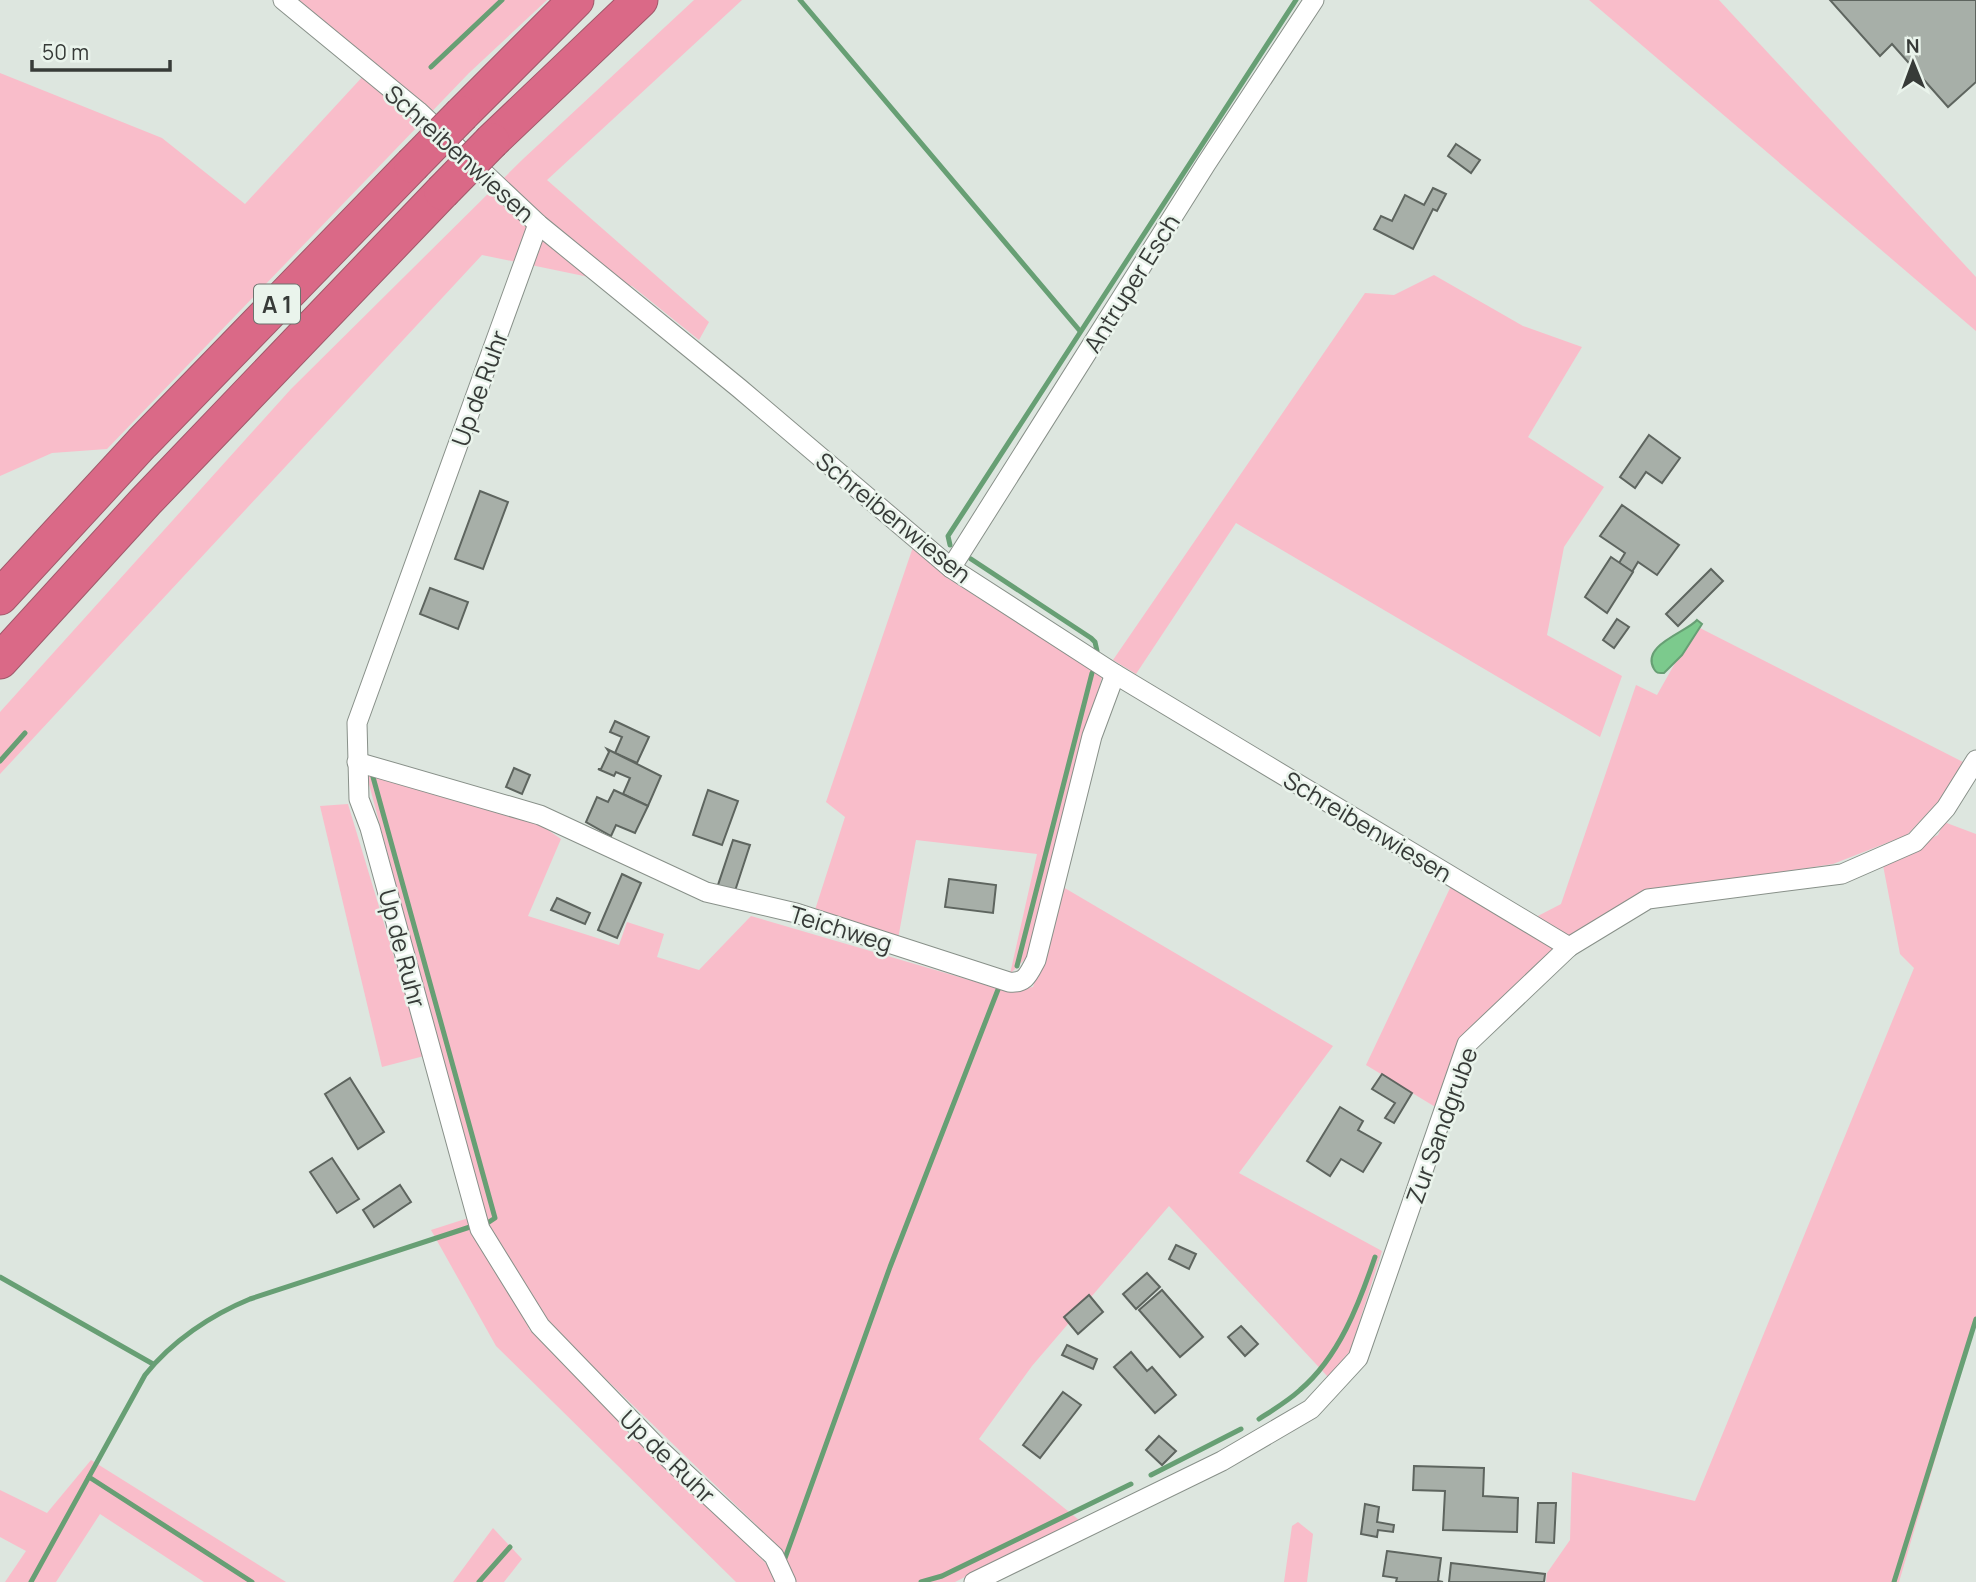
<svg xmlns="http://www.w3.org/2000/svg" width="1976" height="1582" viewBox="0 0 1976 1582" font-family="Manrope,sans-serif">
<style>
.green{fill:#f9bdca}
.water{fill:#7cca8d;stroke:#679f74;stroke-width:2}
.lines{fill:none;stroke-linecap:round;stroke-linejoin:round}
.stream{stroke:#679f74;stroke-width:5}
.building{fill:#a7afa8;stroke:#5e655f;stroke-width:2}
.street-casing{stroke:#889089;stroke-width:21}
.highway-casing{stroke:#a1596b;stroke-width:37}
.street{stroke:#fff;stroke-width:19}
.highway{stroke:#da6987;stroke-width:35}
.highway-bridge-casing{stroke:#a1596b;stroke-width:37;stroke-linecap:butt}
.highway-bridge{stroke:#da6987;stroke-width:35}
.labels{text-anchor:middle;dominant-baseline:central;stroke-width:5;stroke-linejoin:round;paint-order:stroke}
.shield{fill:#eaf4ec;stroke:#6d726e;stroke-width:2}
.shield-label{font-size:23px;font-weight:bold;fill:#373b38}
.street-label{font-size:24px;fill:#373b38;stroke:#eaf4ec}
</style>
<rect width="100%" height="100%" fill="#dde6df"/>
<g class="green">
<path d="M 274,0 L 547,0 L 469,73 L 107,449 L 52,453 L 0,476 L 0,73 L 162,138 L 245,204 L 365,74 Z"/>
<path d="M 694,0 L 742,0 L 547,180 L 709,322 L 699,340 L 632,286 L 482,255 L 0,774 L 0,712 L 291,389 L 523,159 Z"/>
<path d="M 1589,0 L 1719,0 L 1976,277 L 1976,331 Z"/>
<path d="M 1434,275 L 1523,326 L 1582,347 L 1528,437 L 1604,487 L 1564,547 L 1547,635 L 1622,676 L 1600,737 L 1236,523 L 1136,674 L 1113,660 L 1365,293 L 1394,295 Z"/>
<path d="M 913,547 L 946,577 L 1102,677 L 1027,957 L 1010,974 L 1037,854 L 916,840 L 898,939 L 814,913 L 845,817 L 826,802 Z"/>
<path d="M 1696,626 L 1963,762 L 1939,801 L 1907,835 L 1833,864 L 1639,894 L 1464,1040 L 1437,1108 L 1366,1065 L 1451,886 L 1536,917 L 1561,904 L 1636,685 L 1657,695 Z"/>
<path d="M 366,773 L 535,821 L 561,839 L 528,916 L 619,945 L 627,922 L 664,934 L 657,957 L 699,970 L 751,916 L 1007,991 L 1033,987 L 1063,887 L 1333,1046 L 1239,1173 L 1382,1251 L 1350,1351 L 1328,1377 L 1169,1206 L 1032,1366 L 979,1439 L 1079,1520 L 955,1582 L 796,1582 L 777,1545 L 544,1319 L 528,1328 L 638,1440 L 755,1552 L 773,1571 L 778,1582 L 736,1582 L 496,1346 L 431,1230 L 484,1213 Z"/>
<path d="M 348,804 L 424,1056 L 382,1067 L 320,806 Z"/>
<path d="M 1944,822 L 1976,834 L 1976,1321 L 1899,1582 L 1546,1582 L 1547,1573 L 1570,1540 L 1572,1472 L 1695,1501 L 1914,968 L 1900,954 L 1882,860 L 1938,835 Z"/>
<path d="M 91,1460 L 286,1582 L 204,1582 L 100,1514 L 56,1582 L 5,1582 L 26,1551 L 0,1537 L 0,1490 L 47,1513 Z"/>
<path d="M 1298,1522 L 1313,1534 L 1307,1582 L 1284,1582 L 1292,1526 Z"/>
<path d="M 493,1528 L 522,1559 L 504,1582 L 453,1582 Z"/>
</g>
<path class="water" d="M 1697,620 L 1702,624 L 1682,655 L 1664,673 C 1659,673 1657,674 1654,669 C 1640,645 1687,632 1697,620 Z"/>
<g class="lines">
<g class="stream">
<path d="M 800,0 L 1080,331"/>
<path d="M 431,67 L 502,0"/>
<path d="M 950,545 L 948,536 L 1296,0"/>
<path d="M 971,559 L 1091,638 L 1095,642 L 1097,651"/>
<path d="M 0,761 L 25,733"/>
<path d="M 373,777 L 495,1218 L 489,1222"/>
<path d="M 1017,966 L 1092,673"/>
<path d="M 0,1277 L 153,1364"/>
<path d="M 1259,1419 C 1273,1410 1288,1401 1300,1390 C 1339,1357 1359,1304 1375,1257"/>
<path d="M 1151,1475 L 1241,1429"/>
<path d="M 89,1477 L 252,1582"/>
<path d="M 784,1561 L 890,1267 L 999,987"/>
<path d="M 31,1582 L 145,1375 C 172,1341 211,1315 250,1299 L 473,1226"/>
<path d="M 479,1582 L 510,1547"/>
<path d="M 921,1582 L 942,1576 L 1131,1484"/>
<path d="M 1894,1582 L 1976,1319"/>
</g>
</g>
<g class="building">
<path d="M 1830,0 L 1976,0 L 1976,82 L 1948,107 L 1892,44 L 1880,56 Z"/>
<path d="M 1456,144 L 1480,160 L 1471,173 L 1448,156 Z"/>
<path d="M 1433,188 L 1446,194 L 1437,211 L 1433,209 L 1413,249 L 1374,229 L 1381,216 L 1392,221 L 1405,195 L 1424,205 Z"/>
<path d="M 1649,435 L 1680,458 L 1662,483 L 1646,472 L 1635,488 L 1620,477 Z"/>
<path d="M 480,491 L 508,502 L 483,569 L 455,559 Z"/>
<path d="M 1622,505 L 1679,545 L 1657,575 L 1638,562 L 1632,572 L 1619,563 L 1625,553 L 1600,536 Z"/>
<path d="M 1611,557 L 1633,572 L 1607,613 L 1585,597 Z"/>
<path d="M 1711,569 L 1723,581 L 1678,626 L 1666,614 Z"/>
<path d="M 430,588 L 468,602 L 458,629 L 420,614 Z"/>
<path d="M 1617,619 L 1629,627 L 1614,648 L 1603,640 Z"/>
<path d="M 615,721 L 649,737 L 637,763 L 615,753 L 622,737 L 610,732 Z"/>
<path d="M 607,749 L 661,776 L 648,806 L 623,794 L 630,778 L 616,772 L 614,776 L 598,769 L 601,769 L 609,752 Z"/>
<path d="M 514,768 L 530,775 L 522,794 L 506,787 Z"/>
<path d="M 614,790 L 648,806 L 635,833 L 616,825 L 611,836 L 586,822 L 597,797 L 608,802 Z"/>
<path d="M 708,790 L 738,801 L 722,845 L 693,835 Z"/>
<path d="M 733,840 L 750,845 L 734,894 L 717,888 Z"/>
<path d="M 622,874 L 641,883 L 617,938 L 598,930 Z"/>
<path d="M 949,879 L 996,885 L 993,913 L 945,907 Z"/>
<path d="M 557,898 L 590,913 L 585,924 L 551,910 Z"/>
<path d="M 1382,1074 L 1412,1093 L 1394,1123 L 1385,1118 L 1395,1103 L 1372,1089 Z"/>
<path d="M 350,1078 L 384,1132 L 358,1149 L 325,1094 Z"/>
<path d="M 1340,1107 L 1363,1121 L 1358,1130 L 1381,1143 L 1363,1172 L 1341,1159 L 1330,1176 L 1307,1161 Z"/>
<path d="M 332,1158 L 359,1199 L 337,1213 L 310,1172 Z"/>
<path d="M 400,1185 L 411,1202 L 374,1227 L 363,1210 Z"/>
<path d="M 1176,1245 L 1196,1254 L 1189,1269 L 1169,1259 Z"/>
<path d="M 1147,1273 L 1160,1287 L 1136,1309 L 1123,1294 Z"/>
<path d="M 1162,1290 L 1203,1337 L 1180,1357 L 1139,1310 Z"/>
<path d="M 1089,1295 L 1103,1312 L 1078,1334 L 1064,1317 Z"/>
<path d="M 1241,1326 L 1258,1344 L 1245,1356 L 1228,1337 Z"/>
<path d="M 1067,1345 L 1097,1359 L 1093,1369 L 1062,1355 Z"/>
<path d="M 1131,1352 L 1147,1371 L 1152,1367 L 1176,1395 L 1155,1413 L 1114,1367 Z"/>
<path d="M 1063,1392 L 1081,1405 L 1040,1458 L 1023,1445 Z"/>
<path d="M 1159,1436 L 1176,1451 L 1162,1465 L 1146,1450 Z"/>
<path d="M 1414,1466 L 1484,1468 L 1483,1496 L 1518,1498 L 1517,1532 L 1443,1530 L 1445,1491 L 1413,1490 Z"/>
<path d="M 1538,1503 L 1556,1503 L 1554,1543 L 1536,1542 Z"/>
<path d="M 1365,1504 L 1379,1507 L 1377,1522 L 1394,1525 L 1393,1532 L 1378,1530 L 1377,1537 L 1361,1534 Z"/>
<path d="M 1387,1551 L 1441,1558 L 1438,1581 L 1443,1582 L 1396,1582 L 1397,1578 L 1383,1576 Z"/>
<path d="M 1451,1563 L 1545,1574 L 1544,1582 L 1449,1582 Z"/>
</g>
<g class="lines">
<g class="street-casing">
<g id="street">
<path d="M 283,0 L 418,111 L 538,224 L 739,388 L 951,568 L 1115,674 L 1569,947"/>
<path d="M 538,224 L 357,723 L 359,799 L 370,828 L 480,1229 L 540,1326 L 660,1450 L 774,1556 L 786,1582"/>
<path d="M 951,568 L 1206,164 L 1314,0"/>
<path d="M 357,762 L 540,815 L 706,892 L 796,913 L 1009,982 C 1026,984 1029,973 1036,960 L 1092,736 L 1115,674"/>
<path d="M 974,1582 L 1222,1461 L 1311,1409 L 1358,1358 L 1467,1044 L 1569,947 L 1648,899 L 1842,874 L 1915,842 L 1946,808 L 1976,760"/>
</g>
</g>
<g class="highway-casing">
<g id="highway">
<path d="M 462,114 L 576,0"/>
<path d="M 492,141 L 640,0"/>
<path d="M 0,597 L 142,443 L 412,165"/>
<path d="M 0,661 L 146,501 L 442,192"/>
</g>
</g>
<use href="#street" class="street"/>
<use href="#highway" class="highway"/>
<g class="highway-bridge-casing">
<g id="highway-bridge">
<path d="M 412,165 L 462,114"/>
<path d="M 442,192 L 492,141"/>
</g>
</g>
<use href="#highway-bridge" class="highway-bridge"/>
</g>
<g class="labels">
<rect class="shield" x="254" y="284.5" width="46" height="39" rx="5"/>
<g class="shield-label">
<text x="277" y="304">A 1</text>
</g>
<g class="street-label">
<text transform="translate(460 153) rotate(42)">Schreibenwiesen</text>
<text transform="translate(1131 283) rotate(-58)">Antruper Esch</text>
<text transform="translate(479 388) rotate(-70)">Up de Ruhr</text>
<text transform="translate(894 517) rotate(39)">Schreibenwiesen</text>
<text transform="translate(1368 826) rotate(31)">Schreibenwiesen</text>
<text transform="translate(841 928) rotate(17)">Teichweg</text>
<text transform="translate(403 948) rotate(75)">Up de Ruhr</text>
<text transform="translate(1441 1125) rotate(-70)">Zur Sandgrube</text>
<text transform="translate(668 1456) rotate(44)">Up de Ruhr</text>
</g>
</g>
<g transform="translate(1913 63) rotate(359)" stroke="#eaf4ec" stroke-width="5" paint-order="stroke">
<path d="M0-5L12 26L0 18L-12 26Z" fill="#373b38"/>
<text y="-10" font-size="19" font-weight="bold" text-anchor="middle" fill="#373b38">N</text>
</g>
<path d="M32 60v10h138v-10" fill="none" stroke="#373b38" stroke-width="3.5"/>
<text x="42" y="60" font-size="21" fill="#373b38" stroke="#eaf4ec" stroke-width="5" paint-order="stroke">50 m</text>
</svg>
